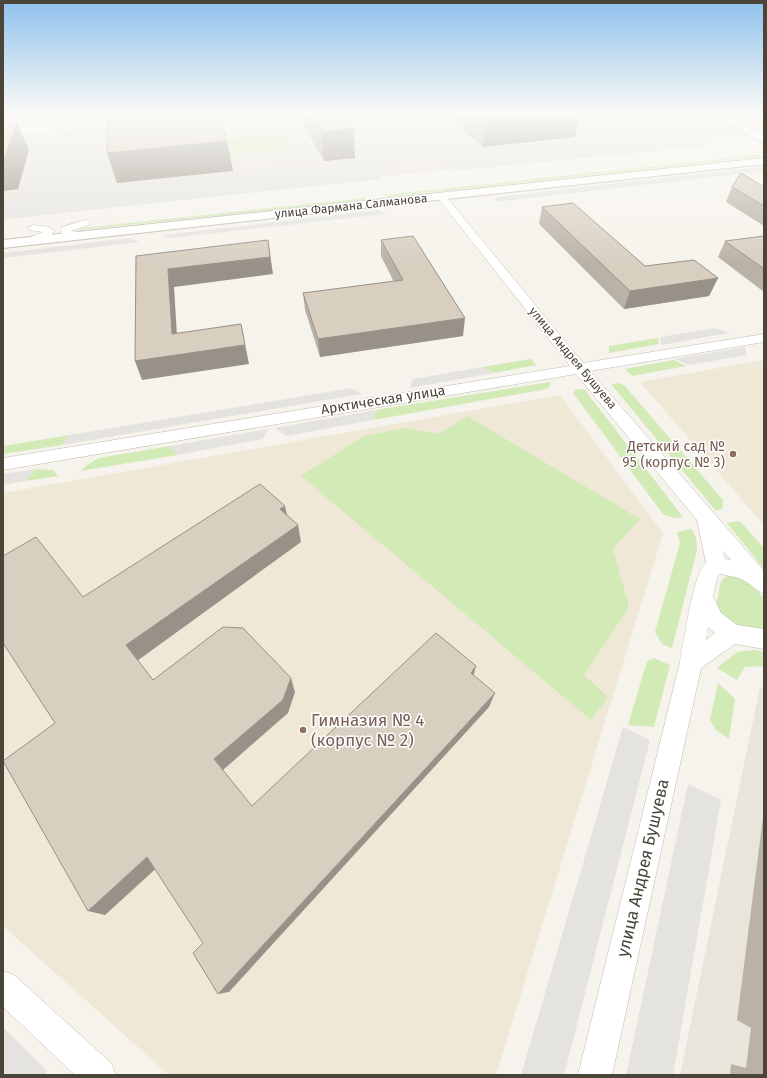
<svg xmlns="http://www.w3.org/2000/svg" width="767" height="1078" viewBox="0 0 767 1078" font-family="'Fira Sans',sans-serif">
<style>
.residential{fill:#eae5da}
.education{fill:#efe8d6}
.green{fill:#d2eab5}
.parking{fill:#e5e3e0}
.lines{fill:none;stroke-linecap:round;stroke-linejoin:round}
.minor-casing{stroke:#c2bbae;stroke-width:1}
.tertiary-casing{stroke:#c2bbae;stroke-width:2}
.minor{fill:#fff;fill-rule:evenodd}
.tertiary{fill:#fff;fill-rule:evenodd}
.wall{fill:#bab2a6}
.shaded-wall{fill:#979187}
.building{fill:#d8cfc1;stroke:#979187}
.education-dot{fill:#8d6e63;stroke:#fff;stroke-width:1.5}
.labels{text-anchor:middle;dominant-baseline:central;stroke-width:3;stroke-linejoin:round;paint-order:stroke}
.far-street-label{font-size:12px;fill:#4b4439;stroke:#fff}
.street-label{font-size:14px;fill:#4b4439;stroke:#fff}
.education-label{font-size:14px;fill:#785e54;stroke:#fff;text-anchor:end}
.near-education-label{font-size:17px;fill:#785e54;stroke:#fff;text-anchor:start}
.near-street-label{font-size:17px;fill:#4b4439;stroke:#fff}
</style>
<rect width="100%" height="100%" fill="#f6f3ec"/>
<g class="residential">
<path d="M 276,113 L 704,113 L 747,135 L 3,220 L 3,136 Z"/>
<path d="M 726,113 L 764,113 L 764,132 Z"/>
<path d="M 760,687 L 764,688 L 764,1075 L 680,1075 Z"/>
</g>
<g class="education">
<path d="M 764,360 L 764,525 L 640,382 Z"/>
<path d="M 560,395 L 663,533 L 496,1075 L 169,1075 L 3,926 L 3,493 Z"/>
</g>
<g class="green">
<path d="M 534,113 L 599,113 L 608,118 L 506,128 Z"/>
<path d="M 273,134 L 286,136 L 290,144 L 289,147 L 286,149 L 179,159 L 172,145 L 240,139 L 241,136 Z"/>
<path d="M 759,155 L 763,156 L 386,197 L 385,195 Z"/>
<path d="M 365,198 L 366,200 L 78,230 L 82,228 Z"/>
<path d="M 658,338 L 659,344 L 609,353 L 609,346 Z"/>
<path d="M 531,359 L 536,365 L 494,373 L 483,367 Z"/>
<path d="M 674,360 L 686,366 L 632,376 L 625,369 Z"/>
<path d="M 550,382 L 550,386 L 547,389 L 373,420 L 376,410 Z"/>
<path d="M 618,383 L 624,385 L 723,500 L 723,508 L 716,511 L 611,384 Z"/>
<path d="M 584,389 L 683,517 L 674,518 L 663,514 L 573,393 L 576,390 Z"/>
<path d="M 467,416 L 640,519 L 613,549 L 629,607 L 584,675 L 608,697 L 591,720 L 301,476 L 364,436 L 404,428 L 439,434 Z"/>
<path d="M 70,435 L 62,445 L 3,454 L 3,446 Z"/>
<path d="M 170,446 L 177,455 L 80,471 L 87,465 L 99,458 Z"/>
<path d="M 36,469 L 53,470 L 58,476 L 25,481 Z"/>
<path d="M 740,521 L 764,548 L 764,569 L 727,523 Z"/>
<path d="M 691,529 L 696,537 L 697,550 L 672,648 L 662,644 L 655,632 L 680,543 L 677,532 Z"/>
<path d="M 727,576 L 740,576 L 752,583 L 764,599 L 764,628 L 762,629 C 740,625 728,627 716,606 L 721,581 Z"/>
<path d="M 755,650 L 764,652 L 764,666 L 745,667 L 737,680 L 717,668 L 737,652 Z"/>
<path d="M 654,658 L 670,665 L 654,727 L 628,725 L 647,661 Z"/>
<path d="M 718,683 L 735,699 L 729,739 L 716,730 L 710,720 Z"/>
</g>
<g class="parking">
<path d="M 303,113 L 354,113 L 397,170 L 377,172 L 382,179 L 3,219 L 3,198 L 23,196 L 37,147 L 3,150 L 3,136 L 164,123 L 113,143 L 111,185 L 363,159 L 339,123 L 231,133 L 228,123 L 167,128 L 166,123 Z"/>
<path d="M 399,113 L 447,113 L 443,114 L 479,148 L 684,127 L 659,113 L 689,113 L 727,133 L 699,136 L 714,145 L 455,171 Z"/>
<path d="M 759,167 L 764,169 L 764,171 L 495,202 L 496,197 Z"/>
<path d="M 379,210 L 387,214 L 170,238 L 163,235 Z"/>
<path d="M 132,238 L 139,242 L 3,258 L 3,253 Z"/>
<path d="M 716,328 L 729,333 L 661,345 L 660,337 Z"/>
<path d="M 745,347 L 747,355 L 689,365 L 675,359 Z"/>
<path d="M 483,367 L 494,373 L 410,388 L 413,379 Z"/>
<path d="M 351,388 L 362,394 L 62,445 L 70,435 Z"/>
<path d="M 376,410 L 373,420 L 286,436 L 275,428 Z"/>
<path d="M 268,429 L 263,439 L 177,455 L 170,446 Z"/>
<path d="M 36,469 L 25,481 L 3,485 L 3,474 Z"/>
<path d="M 623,727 L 650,740 L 564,1075 L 521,1075 Z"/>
<path d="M 688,784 L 721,800 L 673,1075 L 626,1075 Z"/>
<path d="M 3,1027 L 47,1071 L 44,1075 L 3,1075 Z"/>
</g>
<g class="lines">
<g class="minor-casing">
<g id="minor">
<path d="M 133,118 L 136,118 L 136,122 L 3,132 L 3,128 Z"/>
<path d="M 441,193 L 444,194 L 583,363 L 764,334 L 764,342 L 590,371 L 764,571 L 764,593 C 757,591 754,587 748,583 C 740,577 730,576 720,574 L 718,576 L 713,596 L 721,613 L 737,625 L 764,629 L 764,649 L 735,644 L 701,668 L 612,1075 L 578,1075 L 680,662 C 684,642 693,573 706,563 L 697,520 L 576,374 L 3,470 L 3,458 L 570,366 L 438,198 L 436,196 L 438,194 ZM 723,551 L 731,560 L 725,559 ZM 708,627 L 715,633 L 706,640 Z"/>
<path d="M 85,220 L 89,221 L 90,223 L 89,225 L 71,231 L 85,233 L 86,235 L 85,237 C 77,239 66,238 61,232 L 62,227 Z"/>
<path d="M 33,225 L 49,227 L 54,231 C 50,240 36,246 26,243 L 24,241 L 26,239 L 43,232 L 29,230 L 28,228 Z"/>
<path d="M 3,971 L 14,975 L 111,1063 L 116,1075 L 75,1075 L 3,1007 Z"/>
</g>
</g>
<g class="tertiary-casing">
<g id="tertiary">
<path d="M 709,113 L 720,113 L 764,136 L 764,143 Z"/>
<path d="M 764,158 L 764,164 L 3,248 L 3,240 Z"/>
</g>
</g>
<use href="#minor" class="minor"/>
<use href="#tertiary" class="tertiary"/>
</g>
<g class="wall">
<path d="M 303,113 L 343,113 L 355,158 L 324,161 L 305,128 Z"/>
<path d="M 448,113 L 580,113 L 575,137 L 483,147 L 448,117 Z"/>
<path d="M 732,187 L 764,187 L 764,226 L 726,202 Z"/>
<path d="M 542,207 L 645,266 L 718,278 L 709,296 L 624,309 L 539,224 Z"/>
<path d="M 764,236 L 764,292 L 718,257 L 725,241 Z"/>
<path d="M 381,240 L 463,336 L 320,357 L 305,310 L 303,293 L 394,282 L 381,256 Z"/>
<path d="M 764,816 L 764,1075 L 730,1075 L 731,1064 L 746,1068 L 751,1028 L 737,1020 L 763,817 Z"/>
</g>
<g class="shaded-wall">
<path d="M 542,113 L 580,113 L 575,137 L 483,147 L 486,119 Z"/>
<path d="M 17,122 L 29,150 L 18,189 L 3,191 L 3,159 Z"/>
<path d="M 354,128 L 355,158 L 324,161 L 322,132 Z"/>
<path d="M 227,141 L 233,171 L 117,183 L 107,153 Z"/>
<path d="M 268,240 L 273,274 L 174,287 L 178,352 L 172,334 L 168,269 Z"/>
<path d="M 718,278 L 709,296 L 624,309 L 630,291 Z"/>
<path d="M 465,318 L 463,336 L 320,357 L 318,339 Z"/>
<path d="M 241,324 L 249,364 L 142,380 L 135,361 Z"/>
<path d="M 285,506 L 289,524 L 280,509 Z"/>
<path d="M 298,525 L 301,542 L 137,661 L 126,645 Z"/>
<path d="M 476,666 L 472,681 L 471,673 Z"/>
<path d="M 291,678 L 295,692 L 288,713 L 223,770 L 214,759 Z"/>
<path d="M 495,693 L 489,707 L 229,992 L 218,994 Z"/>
<path d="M 147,857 L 161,864 L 105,915 L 88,911 Z"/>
</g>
<g class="building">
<path d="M 158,113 L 217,113 L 227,141 L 107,153 L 108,118 Z"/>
<path d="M 310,113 L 343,113 L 354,128 L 322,132 Z"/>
<path d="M 479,113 L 542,113 L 486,119 Z"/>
<path d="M 17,122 L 4,159 L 3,159 L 3,123 Z"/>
<path d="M 741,173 L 764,187 L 764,206 L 732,187 Z"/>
<path d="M 573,203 L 645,266 L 694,260 L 718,278 L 630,291 L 542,207 Z"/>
<path d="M 413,236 L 465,318 L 318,339 L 303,293 L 403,280 L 381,240 Z"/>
<path d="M 764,236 L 764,269 L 725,241 Z"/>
<path d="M 268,240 L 270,257 L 168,269 L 172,334 L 241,324 L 245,345 L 135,361 L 136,256 Z"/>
<path d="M 260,484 L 285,506 L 280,509 L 298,525 L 126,645 L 153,680 L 223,627 L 243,628 L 291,678 L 283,700 L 214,759 L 252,806 L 436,633 L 476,666 L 471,673 L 495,693 L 218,994 L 193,953 L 203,943 L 147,857 L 88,911 L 3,761 L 55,723 L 3,643 L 3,556 L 36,537 L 83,597 Z"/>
</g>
<linearGradient id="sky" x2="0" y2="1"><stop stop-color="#8fc1ec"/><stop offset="0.43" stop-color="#fbfaf6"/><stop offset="1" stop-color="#fbfaf6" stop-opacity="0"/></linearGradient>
<rect width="767" height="264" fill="url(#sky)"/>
<g class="education-dot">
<circle cx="733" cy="454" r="4"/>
<circle cx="303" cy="730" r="4"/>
</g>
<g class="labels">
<g class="far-street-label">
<text transform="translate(351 206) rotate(-6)">улица Фармана Салманова</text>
<text transform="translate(573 358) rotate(50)">улица Андрея Бушуева</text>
</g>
<g class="street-label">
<text transform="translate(383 400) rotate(-9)">Арктическая улица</text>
</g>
<g class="education-label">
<text x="725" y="446">Детский сад №<tspan x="725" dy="16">95 (корпус № 3)</tspan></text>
</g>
<g class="near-education-label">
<text x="311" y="720">Гимназия № 4<tspan x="311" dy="20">(корпус № 2)</tspan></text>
</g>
<g class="near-street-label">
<text transform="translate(643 868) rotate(-77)">улица Андрея Бушуева</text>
</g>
</g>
<rect width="767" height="1078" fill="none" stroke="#4b4439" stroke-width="8"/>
</svg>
